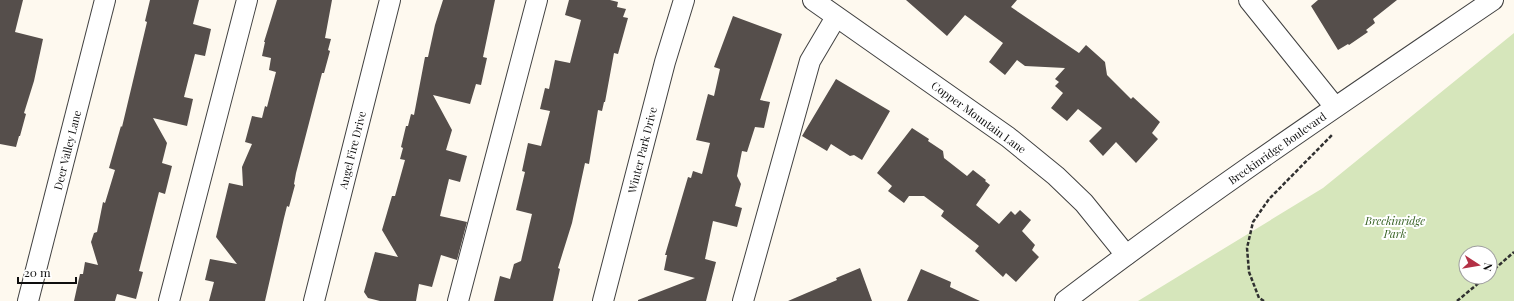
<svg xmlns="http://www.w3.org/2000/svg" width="1514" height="301" viewBox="0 0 1514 301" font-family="'Playfair Display',serif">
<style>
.green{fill:#d6e6bb;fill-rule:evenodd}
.building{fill:#554e4b}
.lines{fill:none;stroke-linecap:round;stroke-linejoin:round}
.minor-casing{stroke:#414141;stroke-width:22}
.path{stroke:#303030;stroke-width:2.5;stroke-dasharray:4 2;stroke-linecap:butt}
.minor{stroke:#fff;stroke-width:20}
.labels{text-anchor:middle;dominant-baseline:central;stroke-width:4;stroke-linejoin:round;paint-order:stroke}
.street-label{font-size:11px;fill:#0e0e0e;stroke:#fff}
.park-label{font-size:11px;font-style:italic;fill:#366123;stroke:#fff}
</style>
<rect width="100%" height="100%" fill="#fef9ef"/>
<path class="green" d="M 1514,33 L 1514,301 L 1138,301 L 1323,188 ZM 1466,253 L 1490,253 L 1490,277 L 1466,277 Z"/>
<g class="building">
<path d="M 0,0 L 23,0 L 15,32 L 43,39 L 34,81 L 24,113 L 26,114 L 20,136 L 19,136 L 16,147 L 0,144 Z"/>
<path d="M 150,0 L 199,0 L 193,24 L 211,29 L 205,56 L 195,54 L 184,97 L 193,99 L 187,126 L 153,118 L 167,143 L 162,163 L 172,166 L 165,194 L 159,192 L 139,271 L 143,272 L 136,299 L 117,294 L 115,301 L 74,301 L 80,274 L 83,274 L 85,262 L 98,265 L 91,242 L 94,233 L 97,232 L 103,202 L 105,203 L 115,170 L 109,168 L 121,126 L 122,127 L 147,22 L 145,21 Z"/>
<path d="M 277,0 L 332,0 L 325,38 L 331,39 L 328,50 L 330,51 L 324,73 L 322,73 L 296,173 L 294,184 L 295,185 L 289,207 L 287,206 L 284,218 L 265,301 L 209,301 L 214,282 L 205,280 L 210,259 L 237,264 L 216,237 L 229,183 L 243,186 L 242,167 L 252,144 L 245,142 L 252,116 L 262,118 L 265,106 L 267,107 L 276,72 L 269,70 L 271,58 L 262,56 L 265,42 L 264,42 Z"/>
<path d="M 443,0 L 495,0 L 483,57 L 487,58 L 481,85 L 476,84 L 470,104 L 433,95 L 452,130 L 446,150 L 467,156 L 460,182 L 449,179 L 440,216 L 467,222 L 457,260 L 441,255 L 432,287 L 419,284 L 416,301 L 380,301 L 368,298 L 364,292 L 375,252 L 398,257 L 382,230 L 392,196 L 395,196 L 405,160 L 400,159 L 403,148 L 401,147 L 406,126 L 408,126 L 411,114 L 414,115 L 425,57 L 428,57 L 435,25 Z"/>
<path d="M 569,0 L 610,0 L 618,2 L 617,7 L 626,9 L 623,17 L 628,18 L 618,54 L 614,53 L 605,102 L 604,102 L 602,111 L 598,110 L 589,164 L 585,163 L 572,223 L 558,268 L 560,269 L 553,301 L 494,301 L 500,276 L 510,279 L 514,264 L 521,261 L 532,214 L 516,210 L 525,172 L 522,171 L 528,143 L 541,146 L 550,111 L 540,109 L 545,88 L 549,89 L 555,60 L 570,63 L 581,20 L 565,15 Z"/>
<path d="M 906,0 L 1017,0 L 1011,7 L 1079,53 L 1086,45 L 1105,62 L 1107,75 L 1131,99 L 1133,97 L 1160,122 L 1152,133 L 1158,139 L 1136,163 L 1116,142 L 1103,156 L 1089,141 L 1102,128 L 1078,109 L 1067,121 L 1051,108 L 1063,93 L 1055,86 L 1059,82 L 1055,79 L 1065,68 L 1025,66 L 1017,60 L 1005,75 L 989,62 L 1003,43 L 965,15 L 947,36 Z"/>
<path d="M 1318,0 L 1397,0 L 1373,19 L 1375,23 L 1366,30 L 1368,32 L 1349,45 L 1348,44 L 1338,50 L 1311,6 Z"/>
<path d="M 733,16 L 782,34 L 760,100 L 770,102 L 764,128 L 755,127 L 747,152 L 742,151 L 737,176 L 741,184 L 735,206 L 742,208 L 737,227 L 713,221 L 705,259 L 716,262 L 706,301 L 638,301 L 638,300 L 695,278 L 664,270 L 667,255 L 665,255 L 688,177 L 691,178 L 693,171 L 702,174 L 710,143 L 696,140 L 708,94 L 714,96 L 720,69 L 714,67 Z"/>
<path d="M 836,79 L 890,111 L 862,160 L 854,155 L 850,156 L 831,144 L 827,151 L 802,136 Z"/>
<path d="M 912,128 L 929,139 L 928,141 L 943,151 L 944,158 L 967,176 L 973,170 L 986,180 L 985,181 L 990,185 L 976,205 L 999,224 L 1011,211 L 1015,215 L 1020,210 L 1031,220 L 1022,231 L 1035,245 L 1032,250 L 1039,257 L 1016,282 L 1006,273 L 1003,277 L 975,251 L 979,246 L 941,216 L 944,211 L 924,196 L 909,196 L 904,203 L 888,191 L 892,186 L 877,173 Z"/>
<path d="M 860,268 L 872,301 L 788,301 L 837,280 L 836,278 Z"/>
<path d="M 921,269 L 951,282 L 950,287 L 980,301 L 907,301 Z"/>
</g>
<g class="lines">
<g class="minor-casing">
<g id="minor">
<path d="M 813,0 L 1008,137 L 1056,176 L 1084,203 L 1126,255"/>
<path d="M 1249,0 L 1335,107"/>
<path d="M 28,301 L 105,0"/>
<path d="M 169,301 L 247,0"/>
<path d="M 314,301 L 390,0"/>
<path d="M 458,301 L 537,0"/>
<path d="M 603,301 L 665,62 L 684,0"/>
<path d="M 743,301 L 810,61 L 836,17"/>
<path d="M 1065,301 C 1204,195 1349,98 1493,0"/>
</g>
</g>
<g class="path">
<path d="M 1490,273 L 1514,252"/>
<path d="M 1264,301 L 1259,298 L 1249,272 L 1247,248 L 1253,222 L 1269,199 L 1332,135"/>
<path d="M 1457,301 L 1486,277"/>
</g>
<use href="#minor" class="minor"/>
</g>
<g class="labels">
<g class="street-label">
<text transform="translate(979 117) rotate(36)">Copper Mountain Lane</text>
<text transform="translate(1277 148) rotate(-35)">Breckinridge Boulevard</text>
<text transform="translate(67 150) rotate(-76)">Deer Valley Lane</text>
<text transform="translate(352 150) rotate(-76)">Angel Fire Drive</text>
<text transform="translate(642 150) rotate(-76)">Winter Park Drive</text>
</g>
<g class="park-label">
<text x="1395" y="220">Breckinridge<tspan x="1395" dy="13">Park</tspan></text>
</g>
</g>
<g transform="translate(1478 265) rotate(102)"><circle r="19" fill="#ffffff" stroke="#9f9f9f"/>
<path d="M0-3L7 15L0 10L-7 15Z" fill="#b33045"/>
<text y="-6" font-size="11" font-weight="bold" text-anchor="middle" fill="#0e0e0e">N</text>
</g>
<path d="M18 277v6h58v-6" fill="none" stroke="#0e0e0e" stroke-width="2"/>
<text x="24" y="277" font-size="12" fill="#0e0e0e" stroke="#ffffff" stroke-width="3" paint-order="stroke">20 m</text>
</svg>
